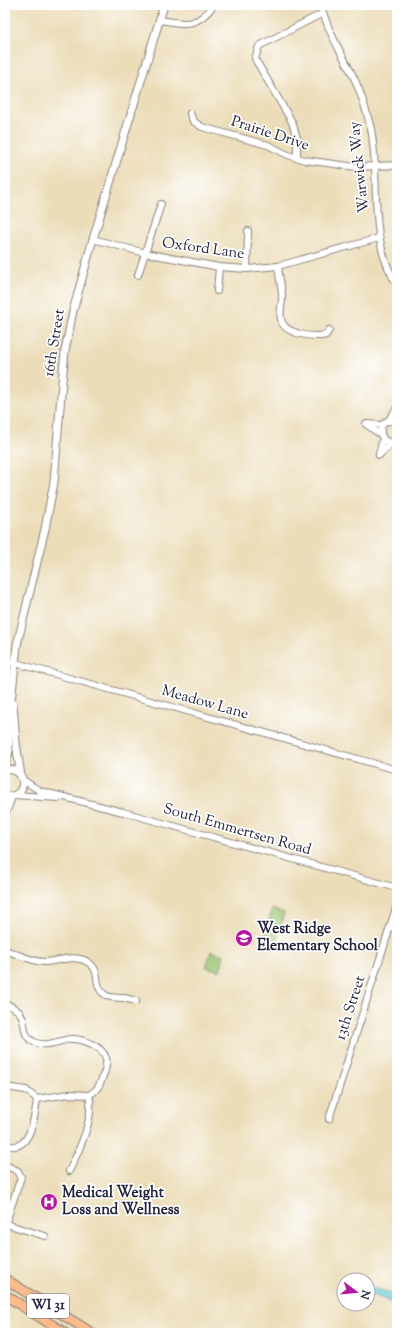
<svg xmlns="http://www.w3.org/2000/svg" width="402" height="1338" viewBox="0 0 402 1338" font-family="'Sorts Mill Goudy',serif">
<style>
.green{fill:#99c370;stroke:#5e7256}
.water{fill:#5bc7d3;stroke:#3e7487}
.lines{fill:none;stroke-linecap:round;stroke-linejoin:round}
.minor-casing{stroke:#87807a;stroke-width:8}
.tertiary-casing{stroke:#87807a;stroke-width:9}
.primary-casing{stroke:#87807a;stroke-width:11}
.minor{stroke:#fff;stroke-width:6}
.tertiary{stroke:#fff;stroke-width:7}
.primary{stroke:#fbbb8c;stroke-width:9}
.labels{text-anchor:middle;dominant-baseline:central;stroke-width:3.5;stroke-linejoin:round;paint-order:stroke}
.shield{fill:#fff;stroke:#646476;stroke-width:1}
.shield-label{font-size:14px;font-weight:bold;fill:#22223b}
.street-label{font-size:15px;fill:#22223b;stroke:#fff}
.poi-label{font-size:15px;font-weight:bold;fill:#22223b;stroke:#fff;text-anchor:start}
</style>
<rect width="100%" height="100%" fill="#fff"/>
<filter id="ink" filterUnits="userSpaceOnUse"><feTurbulence type="fractalNoise" baseFrequency=".025" numOctaves="2"/><feDisplacementMap in="SourceGraphic" scale="8" xChannelSelector="R" yChannelSelector="G"/><feConvolveMatrix kernelMatrix="1 2 1 2 8 2 1 2 1" color-interpolation-filters="sRGB"/></filter>
<filter id="wash" filterUnits="userSpaceOnUse"><feTurbulence type="fractalNoise" baseFrequency=".012" numOctaves="4" result="noise"/><feDisplacementMap in="SourceGraphic" scale="16" xChannelSelector="R" yChannelSelector="G"/><feGaussianBlur stdDeviation="0.9" result="paint"/><feColorMatrix in="noise" values="0 0 0 0 0 0 0 0 0 0 0 0 0 0 0 0 0 1.4 0 .05"/><feComposite in="paint" operator="in"/></filter>
<g filter="url(#wash)">
<rect width="100%" height="100%" fill="#ecddb9"/>
<g class="green">
<path d="M 272,909 L 284,913 L 276,943 L 264,940 Z"/>
<path d="M 211,951 L 224,955 L 220,971 L 206,967 Z"/>
</g>
<path class="water" d="M 368,1286 L 397,1295 L 397,1311 C 391,1300 380,1297 368,1294 Z"/>
</g>
<g filter="url(#ink)">
<g class="lines">
<g class="minor-casing">
<g id="minor">
<path d="M 321,5 C 328,33 343,55 355,80 C 362,96 367,113 371,129 C 381,180 367,240 397,284"/>
<path d="M 396,5 L 397,6"/>
<path d="M 160,20 C 186,24 196,28 214,5"/>
<path d="M 190,113 L 193,121 L 202,127 L 268,145 L 288,155 L 305,160 L 356,167 L 397,165"/>
<path d="M 297,158 L 297,138 L 292,122 L 255,59 L 259,46 L 323,13"/>
<path d="M 93,239 L 145,253 L 219,267 L 247,269 L 278,266 L 379,238"/>
<path d="M 278,266 C 279,275 281,285 282,294 C 283,302 279,311 281,319 C 283,334 313,338 326,335 L 329,330"/>
<path d="M 247,269 L 248,231"/>
<path d="M 138,275 L 161,204"/>
<path d="M 217,291 L 219,267"/>
<path d="M 388,421 L 397,408"/>
<path d="M 397,423 C 375,412 376,451 397,440"/>
<path d="M 366,424 L 381,435"/>
<path d="M 366,424 L 382,425"/>
<path d="M 379,455 L 393,442"/>
<path d="M 379,455 L 383,438"/>
<path d="M 5,660 L 397,770"/>
<path d="M 23,780 L 40,791 L 123,812 L 397,888"/>
<path d="M 15,795 L 58,798"/>
<path d="M 5,950 C 17,954 31,961 44,962 C 57,962 71,955 84,960 C 104,969 92,984 103,993 C 109,999 116,997 124,998 C 128,999 132,1000 136,1001"/>
<path d="M 5,1003 C 10,1006 16,1008 20,1013 C 27,1023 21,1036 34,1042 C 45,1048 59,1041 70,1039 C 82,1038 102,1046 106,1058 C 107,1064 105,1071 103,1076 C 100,1085 97,1091 89,1095 C 95,1118 79,1150 69,1171"/>
<path d="M 5,1087 L 26,1090 L 37,1099 L 69,1094 L 89,1095"/>
<path d="M 329,1119 L 397,905"/>
<path d="M 5,1144 C 30,1156 35,1116 37,1099"/>
<path d="M 5,1165 L 18,1171 L 21,1177 L 5,1225"/>
<path d="M 6,1224 L 45,1236"/>
</g>
</g>
<g class="tertiary-casing">
<g id="tertiary">
<path d="M 13,703 L 16,743 L 21,776"/>
<path d="M 5,765 L 9,751 L 8,720 L 12,693 L 17,645 L 45,529 L 54,482 L 62,382 L 65,351 L 73,311 L 93,239 L 164,5"/>
<path d="M 5,770 C 28,765 29,800 5,796"/>
<path d="M 5,814 L 12,796"/>
</g>
</g>
<g class="primary-casing">
<g id="primary">
<path d="M 5,1279 L 92,1333"/>
<path d="M 5,1295 L 65,1333"/>
</g>
</g>
<use href="#minor" class="minor"/>
<use href="#tertiary" class="tertiary"/>
<use href="#primary" class="primary"/>
</g>
</g>
<defs>
<g id="school-disc" transform="scale(0.9)"><circle r="9.5" fill="#b5179e" stroke="#fff"/><path d="M0-5L7-2L0 1L-7-2ZM-4 1L0 2.5L4 1V4Q0 6-4 4Z" fill="#fff"/></g>
<g id="hospital-disc" transform="scale(0.9)"><circle r="9.5" fill="#b5179e" stroke="#fff"/><path d="M-5-5h3v3.5h4V-5h3V5h-3V1.5h-4V5h-3Z" fill="#fff"/></g>
</defs>
<g fill-rule="evenodd">
<use href="#school-disc" x="244" y="938"/>
<use href="#hospital-disc" x="49" y="1202"/>
</g>
<g class="labels">
<rect class="shield" x="27" y="1294" width="42" height="24" rx="3"/>
<g class="shield-label">
<text x="48" y="1306">WI 31</text>
</g>
<g class="street-label">
<text transform="translate(270 134) rotate(18)">Prairie Drive</text>
<text transform="translate(360 167) rotate(-96)">Warwick Way</text>
<text transform="translate(203 249) rotate(8)">Oxford Lane</text>
<text transform="translate(55 343) rotate(-81)">16th Street</text>
<text transform="translate(205 703) rotate(16)">Meadow Lane</text>
<text transform="translate(237 830) rotate(16)">South Emmertsen Road</text>
<text transform="translate(351 1008) rotate(-72)">13th Street</text>
</g>
<g class="poi-label">
<text x="257" y="929">West Ridge<tspan x="257" dy="17">Elementary School</tspan></text>
<text x="62" y="1193">Medical Weight<tspan x="62" dy="17">Loss and Wellness</tspan></text>
</g>
</g>
<rect width="402" height="1338" fill="none" stroke="#fff" stroke-width="20"/>
<g transform="translate(356 1292) rotate(106)"><circle r="19" fill="#ffffff" stroke="#a7a7b1"/>
<path d="M0-3L7 15L0 10L-7 15Z" fill="#b5179e"/>
<text y="-6" font-size="11" font-weight="bold" text-anchor="middle" fill="#22223b">N</text>
</g>
</svg>
